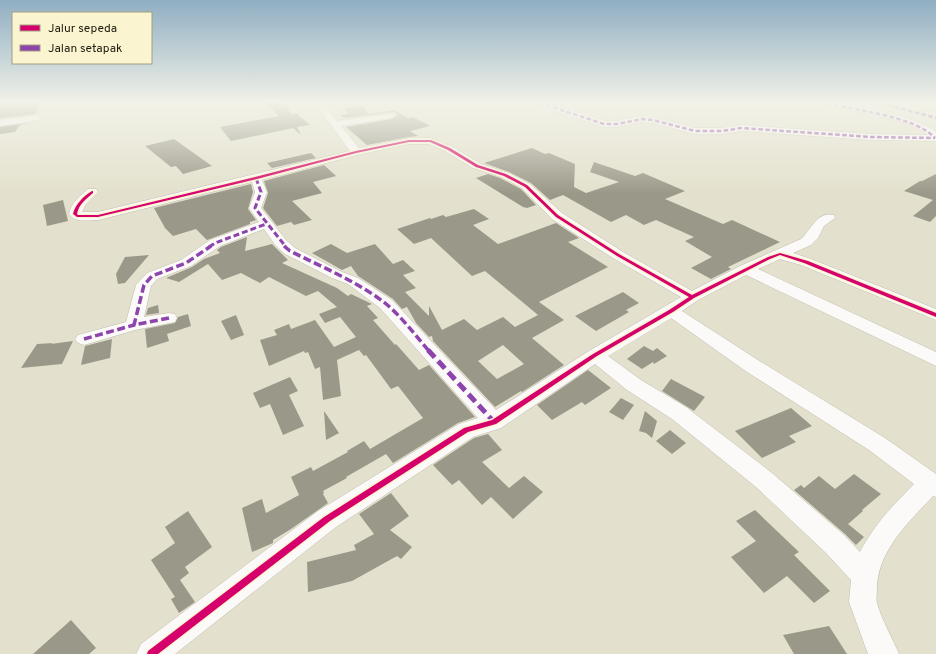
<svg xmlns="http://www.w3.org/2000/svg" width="936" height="654" viewBox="0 0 936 654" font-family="Overpass,sans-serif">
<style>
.building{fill:#9a9888;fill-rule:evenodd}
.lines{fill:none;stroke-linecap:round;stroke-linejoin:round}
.street-casing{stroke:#bfbdad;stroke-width:1}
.street{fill:#fbfaf8;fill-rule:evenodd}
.quiet-far3{stroke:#8e44ad;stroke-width:2.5;stroke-dasharray:4.5 2.5;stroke-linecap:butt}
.quiet-far2{stroke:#8e44ad;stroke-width:3;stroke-dasharray:6 3;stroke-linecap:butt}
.quiet-far1{stroke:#8e44ad;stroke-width:3.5;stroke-dasharray:8 3.5;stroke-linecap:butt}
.quiet{stroke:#8e44ad;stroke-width:5;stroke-dasharray:10 5;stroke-linecap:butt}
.cycleway-casing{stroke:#faf5d0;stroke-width:3}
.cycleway{fill:#d6006c;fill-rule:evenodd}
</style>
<rect width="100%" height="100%" fill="#e3e1cd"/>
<g class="building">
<path d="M 0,103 L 41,103 L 35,114 L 0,118 Z"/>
<path d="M 265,103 L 285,103 L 291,114 L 296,113 L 310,125 L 297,127 L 301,135 L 293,128 L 231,141 L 220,127 L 279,116 Z"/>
<path d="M 362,105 L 369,114 L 395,110 L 408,118 L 413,117 L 430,126 L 410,131 L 418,136 L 409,137 L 367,145 L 346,127 L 392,119 L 397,114 L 395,112 L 345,118 L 340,115 L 348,114 L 344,108 Z"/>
<path d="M 29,123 L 20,125 L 15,132 L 0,134 L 0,127 Z"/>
<path d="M 174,139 L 212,166 L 183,174 L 176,166 L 171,167 L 145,146 Z"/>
<path d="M 532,148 L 545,154 L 549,153 L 575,164 L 574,187 L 586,193 L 619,182 L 590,172 L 594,162 L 635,176 L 643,173 L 685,191 L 665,199 L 723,224 L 732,220 L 780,242 L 728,267 L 731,269 L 711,279 L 691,268 L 712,257 L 685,241 L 694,237 L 656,220 L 644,225 L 626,215 L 611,222 L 563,195 L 550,200 L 531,183 L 509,172 L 484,163 Z"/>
<path d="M 311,153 L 316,158 L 272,168 L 267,163 Z"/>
<path d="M 324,165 L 336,176 L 313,182 L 322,193 L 292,201 L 312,220 L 294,225 L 291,222 L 277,226 L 263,208 L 268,193 L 264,181 Z"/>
<path d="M 488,174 L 500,178 L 521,189 L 536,205 L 527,208 L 523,207 L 476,178 Z"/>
<path d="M 936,174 L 936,216 L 930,222 L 913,216 L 933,200 L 904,191 L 920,181 L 922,181 Z"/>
<path d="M 251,184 L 253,192 L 248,209 L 256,220 L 250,222 L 250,224 L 207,240 L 196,229 L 173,236 L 165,228 L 154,208 Z"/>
<path d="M 63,200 L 68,221 L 47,226 L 43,205 Z"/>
<path d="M 474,209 L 489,219 L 473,225 L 498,244 L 556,223 L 579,238 L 568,242 L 608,267 L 539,302 L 564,320 L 532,338 L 564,365 L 522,392 L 521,391 L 495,407 L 433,341 L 432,336 L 429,337 L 416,323 L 407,307 L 402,309 L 393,299 L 358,276 L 351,266 L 342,270 L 312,253 L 331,244 L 347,253 L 375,244 L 393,264 L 403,260 L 415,271 L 403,275 L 416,288 L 405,292 L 429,316 L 429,306 L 442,330 L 464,319 L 477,330 L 503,317 L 515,327 L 538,315 L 485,271 L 472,276 L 431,238 L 414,244 L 397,229 L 430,218 L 431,219 L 443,215 L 446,217 ZM 503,345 L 524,364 L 497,379 L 478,361 Z"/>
<path d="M 247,237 L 245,251 L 272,244 L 288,260 L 282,263 L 337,288 L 348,296 L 351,294 L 372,304 L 367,306 L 378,318 L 373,320 L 395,345 L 396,344 L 419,370 L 429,365 L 475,417 L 458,423 L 393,463 L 386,454 L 346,477 L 347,478 L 323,491 L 324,493 L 323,494 L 328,503 L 291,529 L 273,540 L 273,543 L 252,552 L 242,508 L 262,499 L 266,513 L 299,495 L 291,477 L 311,467 L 313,471 L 348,452 L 347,451 L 364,441 L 370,449 L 423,418 L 398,386 L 391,389 L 366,355 L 364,356 L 359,350 L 337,360 L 341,396 L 323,400 L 320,367 L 315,369 L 308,352 L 305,353 L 304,351 L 269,366 L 260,340 L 277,335 L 274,330 L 289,324 L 291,329 L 315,320 L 334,347 L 356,337 L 340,317 L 325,323 L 319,314 L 337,307 L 318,291 L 306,296 L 269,277 L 260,283 L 241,273 L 222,280 L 208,264 L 179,282 L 166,278 L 192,267 L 204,259 L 220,253 L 217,250 L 221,247 Z"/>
<path d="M 149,255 L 125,283 L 118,284 L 116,274 L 125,257 Z"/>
<path d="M 623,292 L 639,303 L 626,310 L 629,312 L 596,331 L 575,316 Z"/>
<path d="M 158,305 L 159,313 L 146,315 L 148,308 Z"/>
<path d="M 188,314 L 191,326 L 167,334 L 169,341 L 147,348 L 145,329 L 175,323 L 178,317 Z"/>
<path d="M 236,315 L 244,335 L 231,340 L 221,321 Z"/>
<path d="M 112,339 L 110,358 L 81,365 L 85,346 Z"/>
<path d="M 73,341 L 62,364 L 21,368 L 37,344 L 53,343 L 51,344 Z"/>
<path d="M 644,346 L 653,351 L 657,348 L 667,356 L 654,364 L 653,362 L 642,369 L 627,359 Z"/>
<path d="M 588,370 L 611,388 L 585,405 L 582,402 L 552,420 L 537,405 Z"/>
<path d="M 290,377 L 298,391 L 289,395 L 304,426 L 283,435 L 270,404 L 260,408 L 253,393 Z"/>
<path d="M 671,379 L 705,397 L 694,411 L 662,391 Z"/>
<path d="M 621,398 L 634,405 L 623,420 L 609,412 Z"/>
<path d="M 791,408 L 812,426 L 789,436 L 796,442 L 762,458 L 735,431 Z"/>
<path d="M 324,411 L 339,433 L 326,440 Z"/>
<path d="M 645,411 L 657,421 L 652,438 L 646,433 L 639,431 Z"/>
<path d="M 670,430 L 686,443 L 672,454 L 656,441 Z"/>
<path d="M 488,434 L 502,450 L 482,462 L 509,488 L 524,476 L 543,492 L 513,519 L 491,497 L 482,505 L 459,480 L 452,485 L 433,465 L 474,438 Z"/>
<path d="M 854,474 L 881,494 L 862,510 L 863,511 L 848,524 L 864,537 L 856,545 L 845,534 L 794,490 L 801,485 L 804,488 L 819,476 L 835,489 Z"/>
<path d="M 391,493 L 409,516 L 390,530 L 412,547 L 401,559 L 397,556 L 352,581 L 308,592 L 307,562 L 356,550 L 354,545 L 374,534 L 359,514 Z"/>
<path d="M 755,510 L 799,552 L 794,555 L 830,591 L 814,603 L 787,576 L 764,593 L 731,557 L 756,541 L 736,521 Z"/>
<path d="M 188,511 L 212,547 L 185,567 L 189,573 L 180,580 L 195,602 L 179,613 L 171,599 L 175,597 L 151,560 L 175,543 L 165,527 Z"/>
<path d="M 71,620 L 96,648 L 89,654 L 33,654 Z"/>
<path d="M 829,626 L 847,654 L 794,654 L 783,635 Z"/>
</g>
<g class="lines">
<g class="street-casing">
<g id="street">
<path d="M 55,103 L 63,103 L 58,107 L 55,106 Z"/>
<path d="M 315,103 L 323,103 L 337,121 L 395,113 L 396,115 L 392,118 L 341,126 L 359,148 L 409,138 L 430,138 L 453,147 L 481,164 L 509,173 L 530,184 L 562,213 L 623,252 L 692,291 L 740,266 L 801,239 C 811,230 817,211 834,215 L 835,218 L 824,226 L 818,238 L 811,245 L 793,253 L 811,259 L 936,309 L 936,320 L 801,265 L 780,259 L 758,269 L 936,352 L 936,366 L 746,275 L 698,300 L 682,311 L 761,362 L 885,438 L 936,474 L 936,497 L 933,496 C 909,522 878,550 877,588 C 877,593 876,599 877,603 C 882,621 892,637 899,654 L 868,654 L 849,602 L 851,580 L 826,553 L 756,487 L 672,419 L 627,390 L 595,364 L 501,428 L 473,437 L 336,527 L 175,654 L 136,654 L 141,644 L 318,511 L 459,424 L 478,418 L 380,308 L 348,284 L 332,278 L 285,254 L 276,246 L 264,229 L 220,246 L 191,266 L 157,279 L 151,286 L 144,317 L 169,313 L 175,314 L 177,318 L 175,322 L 135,330 L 84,345 L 78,343 L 75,339 L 78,335 L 126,322 L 136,285 L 147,273 L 181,260 L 210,240 L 259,222 L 249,208 L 255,192 L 252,182 L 98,220 C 88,220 75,223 69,214 C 71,203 80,196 88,189 L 96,189 L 98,192 L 86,204 L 82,212 L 98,212 L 350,151 ZM 409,144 L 429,144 L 445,151 L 473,168 L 501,177 L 522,188 L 552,219 L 613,258 L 681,297 L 589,351 L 496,410 L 392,300 L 358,278 L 342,272 L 295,248 L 286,240 L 261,208 L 267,192 L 262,180 L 357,155 ZM 671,318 L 747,372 L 869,450 L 914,484 C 893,505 874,525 860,552 L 844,535 L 772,473 L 686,407 L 641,380 L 608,356 Z"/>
<path d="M 536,103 L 548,103 L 605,121 L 617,121 L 642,116 L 653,117 L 695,128 L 722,128 L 741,125 L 871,134 L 928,135 C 908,117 851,112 825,105 L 824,103 C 844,101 921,118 936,132 L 936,141 L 871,140 L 741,131 L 722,134 L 695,134 L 653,123 L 642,122 L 617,127 L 604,127 L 537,105 Z"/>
<path d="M 36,115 L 39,116 L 41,118 L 39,120 L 0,126 L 0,120 Z"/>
</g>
</g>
<use href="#street" class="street"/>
<g class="quiet-far3">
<path d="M 540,103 L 604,124 L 617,124 L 642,119 L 653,120 L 695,131 L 722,131 L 741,128 L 871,137 L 935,138"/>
<path d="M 828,103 C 857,111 915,116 935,138"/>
<path d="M 881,103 L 936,118"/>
</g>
<g class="quiet-far2">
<path d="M 256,178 L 261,192 L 255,208 L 286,247"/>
<path d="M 209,247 L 215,243 L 266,224"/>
</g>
<g class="quiet-far1">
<path d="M 284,246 L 290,251 C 322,267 356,281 385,303 C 400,315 416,336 429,351"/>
<path d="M 169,318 L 134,325 L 144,285 L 152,276 L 186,263 L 211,246"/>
<path d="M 84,339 L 134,325"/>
</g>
<path class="quiet" d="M 428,350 L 494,422"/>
<g class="cycleway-casing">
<path id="cycleway" d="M 409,140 L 431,140 L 450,148 L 478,165 L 506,174 L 527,185 L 558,215 L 619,254 L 692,295 L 768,257 L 780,253 L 808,261 L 936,313 L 936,317 L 804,263 L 780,255 L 770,259 L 694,298 L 673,312 L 597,356 L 496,424 L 468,432 L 330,521 L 158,654 L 147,654 L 148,651 L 324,517 L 464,428 L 492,420 L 593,354 L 669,310 L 689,297 L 617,256 L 556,217 L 525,187 L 504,176 L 476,167 L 448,150 L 430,142 L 409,142 L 356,153 L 257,179 L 98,217 L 77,217 L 73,214 C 75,204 84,196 92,191 L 93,191 L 93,193 C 86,199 79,204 77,214 L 78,215 L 98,215 L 255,177 L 356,151 Z"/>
</g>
<use href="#cycleway" class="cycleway"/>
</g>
<linearGradient id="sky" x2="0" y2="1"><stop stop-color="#8faec2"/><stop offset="0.53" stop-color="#f2f2e8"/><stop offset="1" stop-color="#f2f2e8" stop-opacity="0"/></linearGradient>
<rect width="936" height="194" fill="url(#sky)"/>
<rect x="12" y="12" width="140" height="52" fill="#faf5d0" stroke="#a19d82"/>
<rect x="20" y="25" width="20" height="6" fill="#d6006c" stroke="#a19d82"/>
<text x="48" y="32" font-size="12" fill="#1c1a0d">Jalur sepeda</text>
<rect x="20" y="45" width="20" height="6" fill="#8e44ad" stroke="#a19d82"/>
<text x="48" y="52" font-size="12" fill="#1c1a0d">Jalan setapak</text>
</svg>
